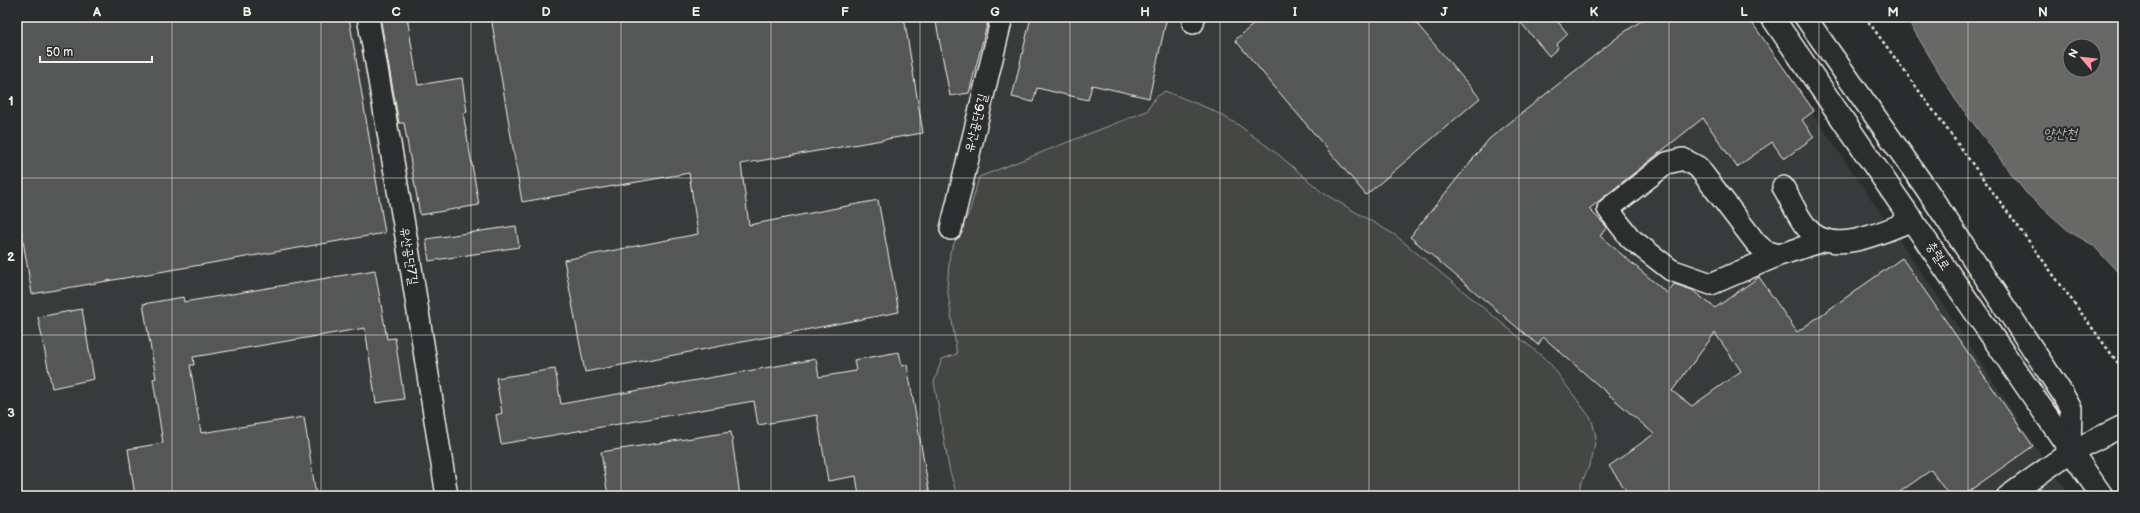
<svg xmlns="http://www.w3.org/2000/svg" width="2140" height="513" viewBox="0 0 2140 513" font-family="'Balsamiq Sans','Poor Story',sans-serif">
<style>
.built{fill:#373a3a}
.green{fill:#444645;stroke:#9c9c96}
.water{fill:#676866;stroke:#9f9f9a;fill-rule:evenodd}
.building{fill:#555756;stroke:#f4f1e8;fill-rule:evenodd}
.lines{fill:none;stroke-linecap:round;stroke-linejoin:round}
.minor-casing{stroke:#f4f1e8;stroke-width:24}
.major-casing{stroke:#f4f1e8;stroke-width:25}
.path{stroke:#f4f1e8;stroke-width:2.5;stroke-dasharray:3 3;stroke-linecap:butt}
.minor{stroke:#2a2d2e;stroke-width:21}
.major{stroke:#2a2d2e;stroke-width:22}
.grid{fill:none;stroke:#f4f1e8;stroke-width:1;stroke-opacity:0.55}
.labels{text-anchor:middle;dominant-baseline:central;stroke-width:4;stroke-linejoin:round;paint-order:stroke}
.street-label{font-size:13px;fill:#f4f1e8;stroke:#2a2d2e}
.water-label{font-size:14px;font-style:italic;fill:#b5b3ae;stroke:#2a2d2e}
.neatline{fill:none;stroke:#f4f1e8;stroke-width:1.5}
.grid-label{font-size:13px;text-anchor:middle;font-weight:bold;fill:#f4f1e8}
</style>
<rect width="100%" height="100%" fill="#2a2d2e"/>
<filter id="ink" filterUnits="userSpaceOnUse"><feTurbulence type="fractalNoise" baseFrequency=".025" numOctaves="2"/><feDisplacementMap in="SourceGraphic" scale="8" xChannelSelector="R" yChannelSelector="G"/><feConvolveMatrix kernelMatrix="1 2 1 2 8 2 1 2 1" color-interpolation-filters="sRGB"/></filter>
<g filter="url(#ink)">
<path class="built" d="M 17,17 L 1743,17 L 1820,124 L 1947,310 L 2041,455 L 2071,496 L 17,496 Z"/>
<path class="green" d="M 1165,91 L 1210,109 L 1237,124 L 1279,155 L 1323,193 L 1395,235 L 1549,362 L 1592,420 L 1596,437 L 1592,459 L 1576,496 L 957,496 L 949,468 L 934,382 L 942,359 L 957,354 L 947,287 L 950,252 L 970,210 L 979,177 L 1147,111 L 1155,98 Z"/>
<path class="water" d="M 1906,17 L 2123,17 L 2123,278 L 2093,245 L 2070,232 L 2026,193 L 1955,99 ZM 2070,46 L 2094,46 L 2094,70 L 2070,70 Z"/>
<g class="building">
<path d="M 17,17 L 349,17 L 385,233 L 32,294 L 17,205 Z"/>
<path d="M 380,17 L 407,17 L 418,85 L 462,78 L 467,112 L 463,113 L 479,205 L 420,215 L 404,123 L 399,123 Z"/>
<path d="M 491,17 L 904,17 L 923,133 L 741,164 L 749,225 L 878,200 L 899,312 L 585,372 L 564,260 L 698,234 L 689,173 L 522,202 Z"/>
<path d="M 935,17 L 989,17 L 969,93 L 950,96 Z"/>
<path d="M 1031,17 L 1167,17 L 1149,98 L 1092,85 L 1088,100 L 1037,88 L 1033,102 L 1012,97 Z"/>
<path d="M 1262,17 L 1411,17 L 1480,98 L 1366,195 L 1235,40 Z"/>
<path d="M 1516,17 L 1554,17 L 1568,34 L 1556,45 L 1558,48 L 1549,56 Z"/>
<path d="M 1647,17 L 1748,17 L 1814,111 L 1802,120 L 1814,137 L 1784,159 L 1772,142 L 1737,167 L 1703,118 L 1589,209 L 1607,227 L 1600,236 L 1667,293 L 1674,284 L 1692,290 L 1715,308 L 1759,277 L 1797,332 L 1902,258 L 2033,446 L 1962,496 L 1949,496 L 1931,470 L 1894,496 L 1630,496 L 1609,466 L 1654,434 L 1543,337 L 1538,345 L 1410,237 L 1489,139 L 1623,33 ZM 1715,333 L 1741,371 L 1692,406 L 1672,391 Z"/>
<path d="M 516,226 L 519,247 L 429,261 L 426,239 Z"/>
<path d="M 375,270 L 387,339 L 395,338 L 404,399 L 376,403 L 365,328 L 193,357 L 194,365 L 190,365 L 201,433 L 304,417 L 316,496 L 135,496 L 128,449 L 163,443 L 153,379 L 156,378 L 143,304 L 183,297 L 184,302 Z"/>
<path d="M 82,309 L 94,379 L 52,388 L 38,317 Z"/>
<path d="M 899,352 L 902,366 L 907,365 L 930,496 L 859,496 L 856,476 L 828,481 L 817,415 L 758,425 L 754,401 L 501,444 L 496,415 L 502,413 L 496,378 L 555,369 L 561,404 L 816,359 L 819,377 L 856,371 L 854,360 Z"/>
<path d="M 731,432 L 740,496 L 608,496 L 601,452 Z"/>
</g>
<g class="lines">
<g class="minor-casing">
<g id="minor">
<path d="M 368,17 L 407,242 L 447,496"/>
<path d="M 1805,17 L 1925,187 L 2062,393 L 2071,409 L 2070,452"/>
<path d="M 1193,23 L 1194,17"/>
<path d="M 1783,187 C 1792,201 1799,222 1812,233 C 1839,255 1886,230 1913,220"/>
<path d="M 951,229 L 1002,17"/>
<path d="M 1779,255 L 1765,251 L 1756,243 L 1698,167 L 1683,159 L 1667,163 L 1608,209 L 1630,238 L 1671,270 L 1711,284 L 1779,255 L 1826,240"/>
<path d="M 2008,496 L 2070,452 L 2123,426"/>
</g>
</g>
<g class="major-casing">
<path id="major" d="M 1772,17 L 2102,496"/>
</g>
<path class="path" d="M 1865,17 L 2123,370"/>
<use href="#minor" class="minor"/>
<use href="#major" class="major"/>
</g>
</g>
<path class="grid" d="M 172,17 L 172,496M 321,17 L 321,496M 471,17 L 471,496M 621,17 L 621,496M 771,17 L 771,496M 920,17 L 920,496M 1070,17 L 1070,496M 1220,17 L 1220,496M 1369,17 L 1369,496M 1519,17 L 1519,496M 1669,17 L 1669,496M 1819,17 L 1819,496M 1968,17 L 1968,496M 17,178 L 2123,178M 17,335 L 2123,335"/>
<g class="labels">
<g class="street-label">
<text transform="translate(976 123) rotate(-76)">유산공단6길</text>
<text transform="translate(409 256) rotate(81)">유산공단7길</text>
<text transform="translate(1938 256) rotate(56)">충렬로</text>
</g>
<g class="water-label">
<text x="2060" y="133">양산천</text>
</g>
</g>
<rect width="2140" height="513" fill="none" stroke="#2a2d2e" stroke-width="44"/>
<g transform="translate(2082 58) rotate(298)"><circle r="19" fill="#2a2d2e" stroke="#7b7b78"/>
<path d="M0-3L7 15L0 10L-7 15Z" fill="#ff9aa2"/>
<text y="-6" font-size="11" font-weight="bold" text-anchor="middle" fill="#f4f1e8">N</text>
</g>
<path d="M40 56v6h112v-6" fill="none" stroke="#f4f1e8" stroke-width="2"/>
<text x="46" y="56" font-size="12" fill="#f4f1e8" stroke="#2a2d2e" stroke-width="3" paint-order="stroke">50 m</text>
<rect x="22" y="22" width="2096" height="469" class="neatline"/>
<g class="grid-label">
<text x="97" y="16">A</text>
<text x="247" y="16">B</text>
<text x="396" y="16">C</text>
<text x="546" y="16">D</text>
<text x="696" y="16">E</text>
<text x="845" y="16">F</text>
<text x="995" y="16">G</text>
<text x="1145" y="16">H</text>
<text x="1295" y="16">I</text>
<text x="1444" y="16">J</text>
<text x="1594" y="16">K</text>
<text x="1744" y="16">L</text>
<text x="1893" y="16">M</text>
<text x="2043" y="16">N</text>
<text x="11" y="105">1</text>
<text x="11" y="261">2</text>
<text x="11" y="417">3</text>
</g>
</svg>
